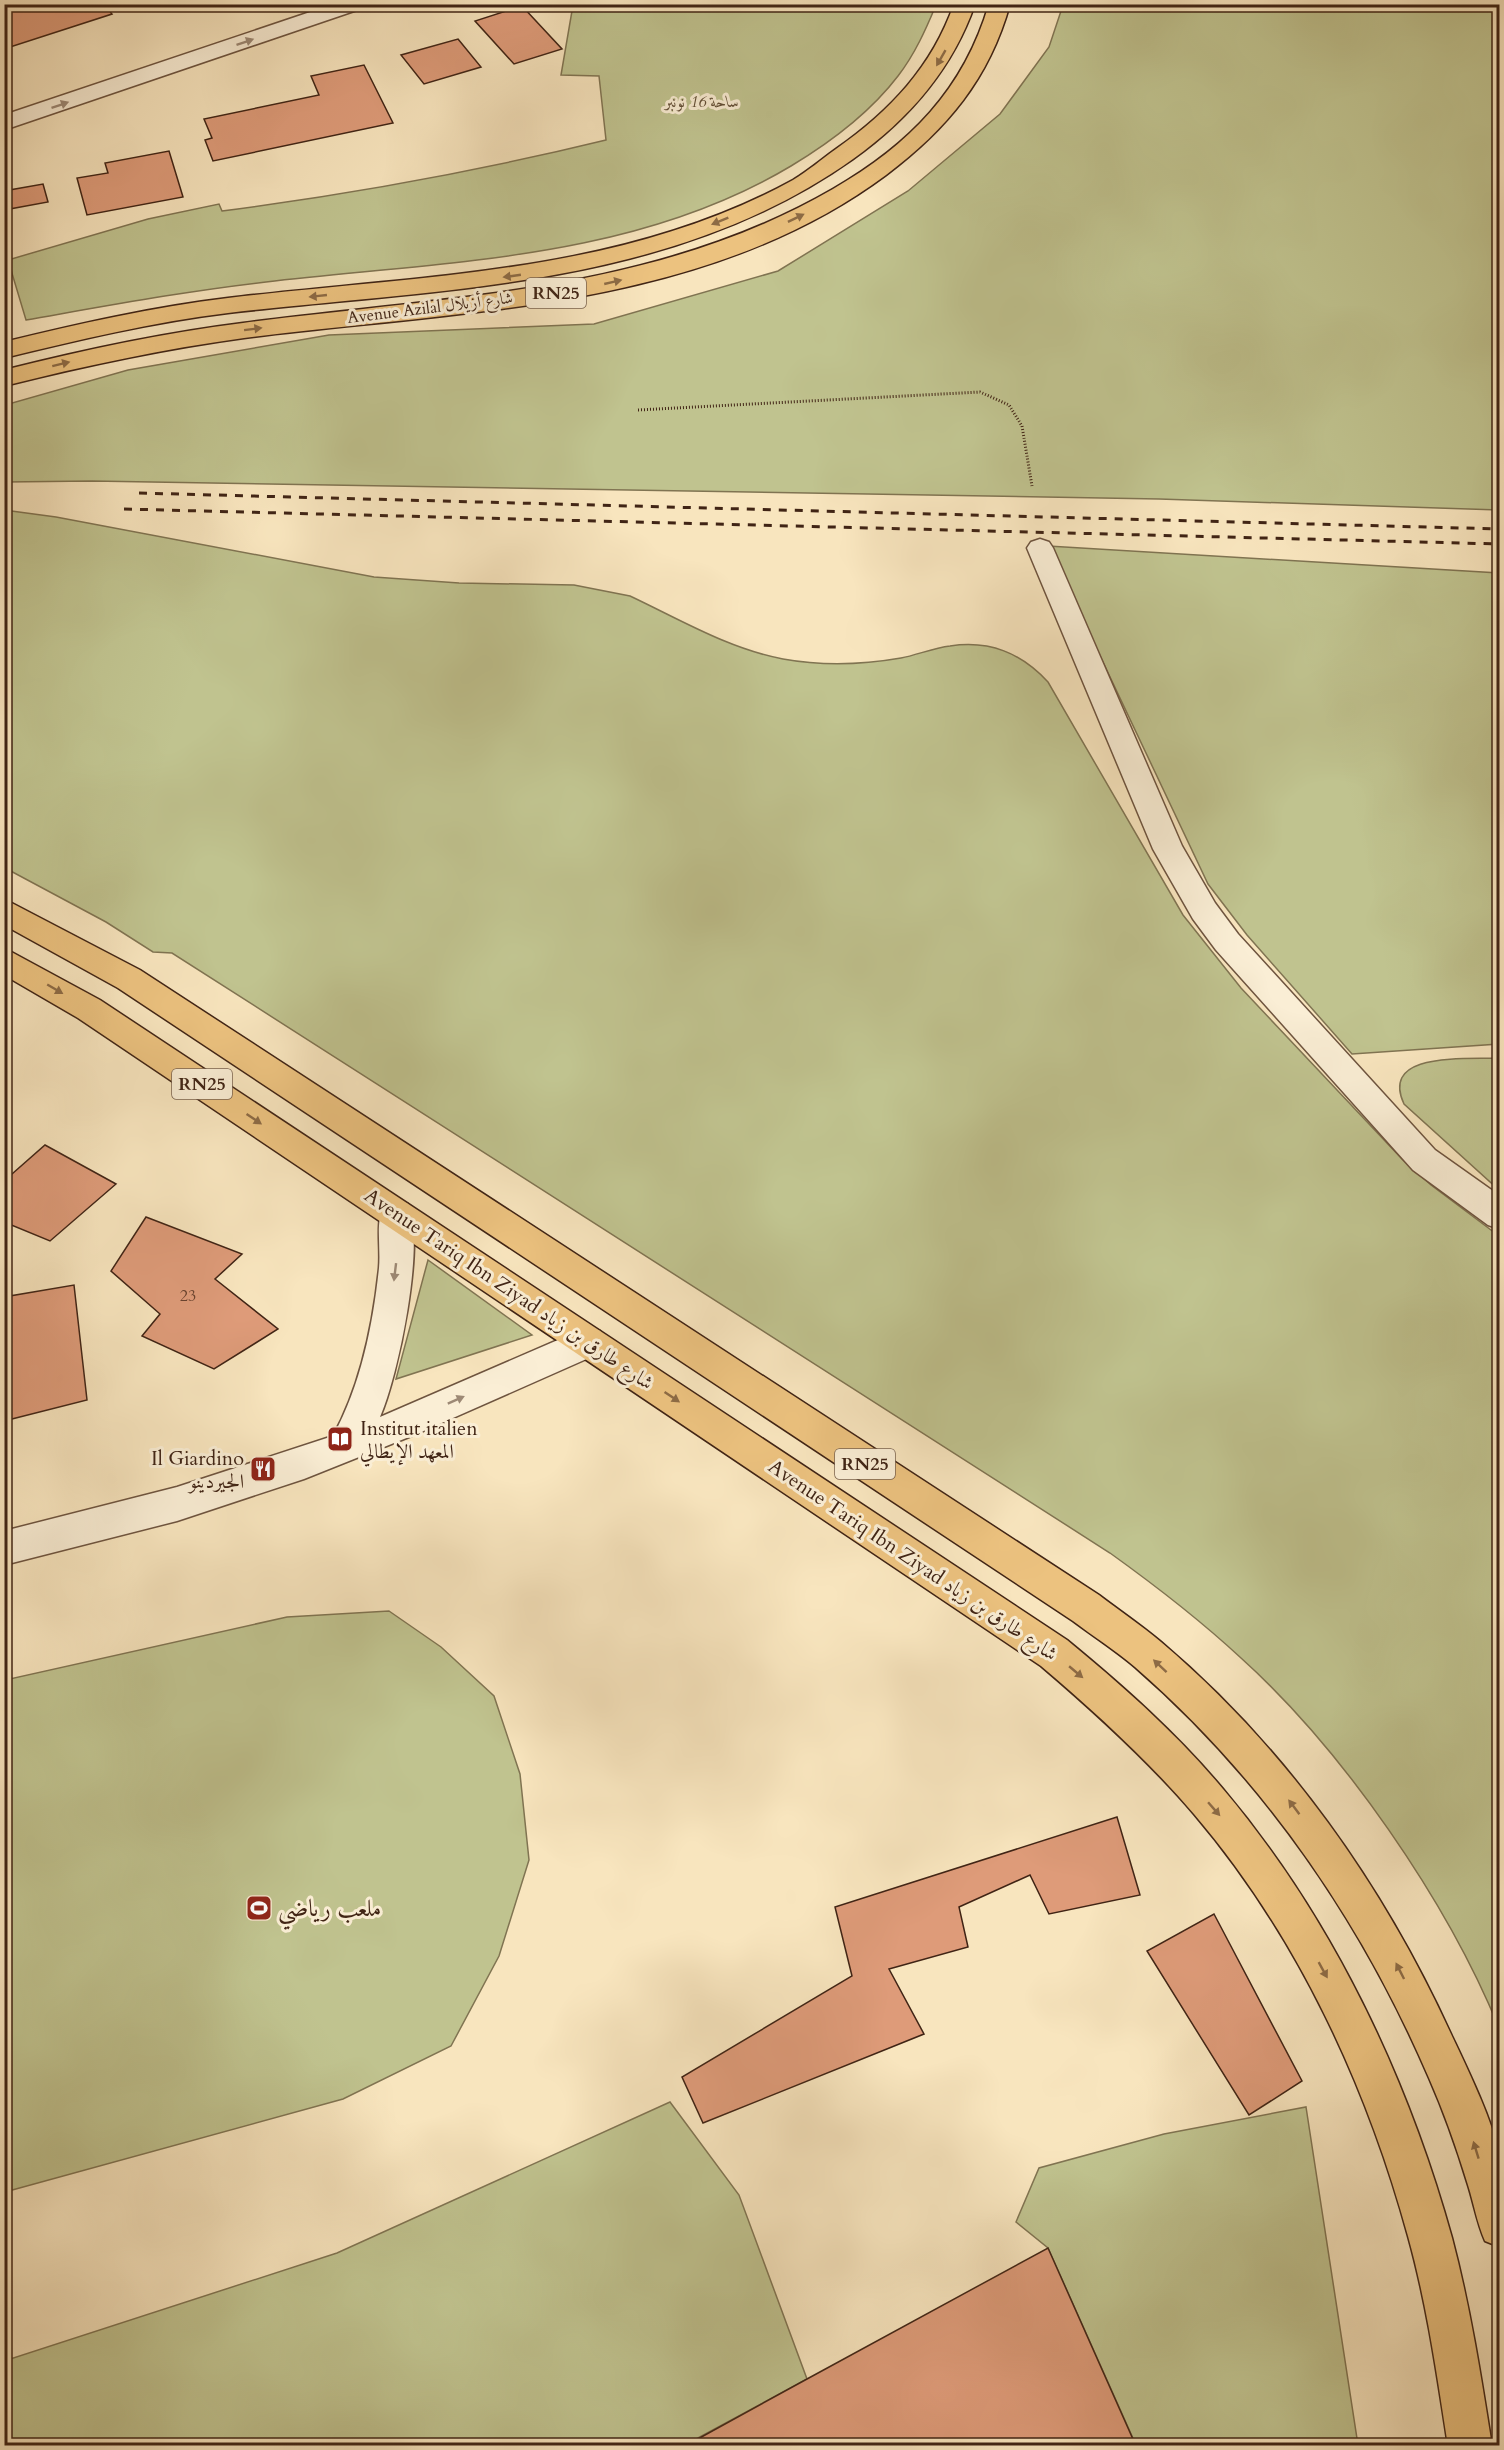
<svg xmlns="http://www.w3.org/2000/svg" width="1504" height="2450" viewBox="0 0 1504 2450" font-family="Cardo,Amiri,serif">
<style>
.green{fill:#c0c38f;stroke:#807452;stroke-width:1.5}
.building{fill:#de9b79;stroke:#402415;stroke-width:1.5}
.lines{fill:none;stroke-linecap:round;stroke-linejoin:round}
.minor-casing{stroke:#6e543f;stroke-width:3}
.major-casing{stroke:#402415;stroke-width:3}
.path{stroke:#402415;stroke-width:3;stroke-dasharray:1 2;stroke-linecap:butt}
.minor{fill:#faeed5;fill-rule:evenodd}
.major{fill:#ecc27f;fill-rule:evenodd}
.rail{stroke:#402415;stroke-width:3;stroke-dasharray:8 8;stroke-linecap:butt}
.oneway{fill:#9d8975}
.oneway2{fill:#8d6b45}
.labels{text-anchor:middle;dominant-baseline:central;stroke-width:6;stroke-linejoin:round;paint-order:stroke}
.far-park-label{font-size:16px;font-style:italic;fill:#604c34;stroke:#faeed5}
.far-street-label{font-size:16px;fill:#402415;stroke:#faeed5}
.number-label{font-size:16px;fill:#68422e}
.shield{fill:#faeed5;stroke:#78614f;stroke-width:1.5}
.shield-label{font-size:18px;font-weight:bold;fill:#402415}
.street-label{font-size:20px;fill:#402415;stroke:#faeed5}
.poi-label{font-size:20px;fill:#402415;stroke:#faeed5;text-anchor:start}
.near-poi-label{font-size:24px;fill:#402415;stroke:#faeed5;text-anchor:start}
</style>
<rect width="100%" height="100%" fill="#f8e5be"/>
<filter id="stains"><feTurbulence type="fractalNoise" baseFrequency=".00333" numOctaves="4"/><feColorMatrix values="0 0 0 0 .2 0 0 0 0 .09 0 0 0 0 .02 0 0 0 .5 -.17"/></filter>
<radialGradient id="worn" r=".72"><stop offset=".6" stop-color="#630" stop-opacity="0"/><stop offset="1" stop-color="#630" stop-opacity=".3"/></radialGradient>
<g class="green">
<path d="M 573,5 L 936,5 C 926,29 915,54 898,76 C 869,114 831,142 791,166 C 632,261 444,261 266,282 C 186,291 106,306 26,320 L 8,260 L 148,219 L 219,204 L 222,211 C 352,194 479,171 606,140 L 599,76 L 561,75 Z"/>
<path d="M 1063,5 L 1499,5 L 1499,510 L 1159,499 L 92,481 L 5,482 L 5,405 L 128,370 L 329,335 L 594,324 L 778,271 L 908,191 L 1000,114 L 1049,47 Z"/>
<path d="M 4,510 L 56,517 L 374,577 L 459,583 L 574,585 L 630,596 C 679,619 729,649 783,659 C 822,666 861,665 901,658 C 917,655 933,648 950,646 C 990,640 1021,653 1048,682 L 1183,915 L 1241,988 L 1402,1159 L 1431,1185 L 1499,1236 L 1499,2028 C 1447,1901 1343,1750 1241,1658 C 1200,1620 1156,1586 1110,1553 L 172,953 L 153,952 L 106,922 L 5,868 Z"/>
<path d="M 1048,546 L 1499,573 L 1499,1044 L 1352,1054 L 1247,935 L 1208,884 Z"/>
<path d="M 1499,1058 L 1500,1058 L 1499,1190 L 1404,1104 C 1379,1050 1469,1060 1499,1058 Z"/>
<path d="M 428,1260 L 532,1335 L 396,1379 Z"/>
<path d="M 389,1611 L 441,1647 L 494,1696 L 520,1774 L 529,1860 L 499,1956 L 451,2046 L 343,2099 L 5,2192 L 5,1680 L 287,1617 Z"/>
<path d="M 670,2102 L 739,2195 L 807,2379 L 685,2445 L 5,2446 L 4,2361 L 337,2253 Z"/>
<path d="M 1306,2107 L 1358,2445 L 1136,2445 L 1048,2248 L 1016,2222 L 1039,2168 L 1164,2134 Z"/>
</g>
<g class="building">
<path d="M 25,4 L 104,4 L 112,14 L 4,49 L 4,11 Z"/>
<path d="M 522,6 L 562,49 L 514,64 L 475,21 Z"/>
<path d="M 458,39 L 481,67 L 424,84 L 401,55 Z"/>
<path d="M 364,65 L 393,123 L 213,161 L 205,140 L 212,138 L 204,119 L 319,95 L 311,76 Z"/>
<path d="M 169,151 L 183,197 L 87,215 L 77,178 L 108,173 L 105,163 Z"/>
<path d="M 43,184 L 48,202 L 4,210 L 4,191 Z"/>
<path d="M 45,1145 L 116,1184 L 50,1241 L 4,1222 L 4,1181 Z"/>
<path d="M 146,1217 L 242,1254 L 215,1279 L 278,1329 L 214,1369 L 142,1336 L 160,1314 L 111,1271 Z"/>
<path d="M 74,1285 L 87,1400 L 4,1421 L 4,1297 Z"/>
<path d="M 1117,1817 L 1140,1895 L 1049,1914 L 1030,1875 L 959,1907 L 968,1947 L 889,1969 L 924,2034 L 703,2123 L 682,2077 L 852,1976 L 835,1907 Z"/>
<path d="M 1214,1914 L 1302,2081 L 1249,2115 L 1147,1951 Z"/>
<path d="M 1048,2248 L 1136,2446 L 685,2446 L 807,2379 Z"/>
</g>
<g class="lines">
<g class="minor-casing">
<g id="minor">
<path d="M 334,4 L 366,4 L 363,8 L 4,130 L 4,115 Z"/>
<path d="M 1040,539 L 1049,542 L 1053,548 L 1182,846 L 1215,903 L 1238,934 L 1435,1150 L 1500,1196 L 1500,1229 L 1488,1225 L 1413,1170 L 1216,950 L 1193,919 L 1153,849 L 1027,548 L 1031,542 Z"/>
<path d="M 396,1200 L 408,1204 C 426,1242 398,1377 380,1417 L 588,1327 L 600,1331 L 605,1342 L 600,1353 L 419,1433 L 304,1479 L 177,1521 L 4,1565 L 4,1531 L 177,1487 L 333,1436 C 361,1385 373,1325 379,1268 C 381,1246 375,1223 384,1204 Z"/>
</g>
</g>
<g class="major-casing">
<g id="major">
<path d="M 954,4 L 975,4 C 952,70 909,119 853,159 C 670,289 442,288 228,313 C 153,322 78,340 4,358 L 4,342 C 78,324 152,307 228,298 C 419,275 620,275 793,180 C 808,171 822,159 836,149 C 890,111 932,67 954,4 Z"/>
<path d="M 989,4 L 1010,4 C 989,79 947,129 886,175 C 703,311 460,310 244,338 C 163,349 84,366 4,386 L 4,370 C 83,350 163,333 243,323 C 445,296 652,294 833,189 C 909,145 964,90 989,4 Z"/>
<path d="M 4,899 L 140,970 L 1099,1595 C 1120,1611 1141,1625 1161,1642 C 1286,1748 1383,1885 1451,2034 C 1467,2068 1490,2115 1499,2152 C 1504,2173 1500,2223 1500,2247 L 1485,2241 C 1477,2223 1474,2204 1468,2185 C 1457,2149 1444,2112 1429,2078 C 1362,1922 1264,1779 1135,1667 C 1115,1650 1093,1636 1073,1621 L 118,988 L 4,925 Z"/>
<path d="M 4,948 L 100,1000 L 1067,1640 C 1123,1686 1177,1734 1223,1789 C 1332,1918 1407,2076 1452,2238 C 1470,2306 1481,2376 1492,2446 L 1448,2446 C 1437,2375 1427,2304 1408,2236 C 1366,2083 1297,1935 1194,1814 C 1148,1760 1095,1712 1041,1666 L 78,1018 L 4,975 Z"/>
</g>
</g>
<path class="path" d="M 638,410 L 980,392 L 1009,405 L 1022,426 L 1032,486"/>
<use href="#minor" class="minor"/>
<use href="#major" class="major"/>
<g class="rail">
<path d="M 139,493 L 1500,529"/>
<path d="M 124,509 L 1500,544"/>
</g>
</g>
<defs><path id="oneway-solid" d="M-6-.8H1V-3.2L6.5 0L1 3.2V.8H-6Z" transform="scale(1.5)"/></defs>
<g class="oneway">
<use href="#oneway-solid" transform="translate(245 42) rotate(-19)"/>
<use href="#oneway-solid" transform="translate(60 105) rotate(-19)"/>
<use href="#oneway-solid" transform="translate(395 1272) rotate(97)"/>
<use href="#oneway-solid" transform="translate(456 1400) rotate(-24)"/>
</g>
<g class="oneway2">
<use href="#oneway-solid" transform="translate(941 58) rotate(120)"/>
<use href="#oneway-solid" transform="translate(796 218) rotate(-26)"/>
<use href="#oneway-solid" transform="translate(720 221) rotate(158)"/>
<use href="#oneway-solid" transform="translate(512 276) rotate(172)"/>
<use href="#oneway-solid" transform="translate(613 282) rotate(-13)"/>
<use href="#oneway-solid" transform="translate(318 296) rotate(174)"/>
<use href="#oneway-solid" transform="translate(253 329) rotate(-7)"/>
<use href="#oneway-solid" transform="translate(61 364) rotate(-14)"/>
<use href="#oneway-solid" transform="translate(55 989) rotate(30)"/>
<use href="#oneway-solid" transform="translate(254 1119) rotate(34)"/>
<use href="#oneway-solid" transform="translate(672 1397) rotate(34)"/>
<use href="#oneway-solid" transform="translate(1160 1666) rotate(-137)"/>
<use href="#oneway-solid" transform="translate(1076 1672) rotate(40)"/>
<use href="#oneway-solid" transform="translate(1294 1807) rotate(-127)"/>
<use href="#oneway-solid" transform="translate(1214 1809) rotate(49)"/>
<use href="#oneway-solid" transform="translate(1323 1970) rotate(61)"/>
<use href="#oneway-solid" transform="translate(1400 1971) rotate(-117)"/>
<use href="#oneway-solid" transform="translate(1476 2150) rotate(-107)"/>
</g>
<defs>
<g id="library-square" transform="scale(1.35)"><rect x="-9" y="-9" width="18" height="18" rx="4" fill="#8f2418" stroke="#faeed5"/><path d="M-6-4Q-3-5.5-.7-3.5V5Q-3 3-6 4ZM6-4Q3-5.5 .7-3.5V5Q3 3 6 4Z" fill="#fff"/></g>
<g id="restaurant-square" transform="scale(1.35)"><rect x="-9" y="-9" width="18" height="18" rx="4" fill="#8f2418" stroke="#faeed5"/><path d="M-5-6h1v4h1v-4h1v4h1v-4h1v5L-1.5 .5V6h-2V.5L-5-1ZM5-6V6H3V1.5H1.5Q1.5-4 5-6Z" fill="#fff"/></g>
<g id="stadium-square" transform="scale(1.35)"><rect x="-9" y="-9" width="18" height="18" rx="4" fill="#8f2418" stroke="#faeed5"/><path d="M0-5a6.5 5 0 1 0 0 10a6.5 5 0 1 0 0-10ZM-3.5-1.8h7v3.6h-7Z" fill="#fff"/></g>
</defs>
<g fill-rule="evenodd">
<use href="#library-square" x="340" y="1439"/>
<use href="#restaurant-square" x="263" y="1469"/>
<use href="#stadium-square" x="259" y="1908"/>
</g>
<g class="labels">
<g class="far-park-label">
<text x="702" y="102">ساحة 16 نونبر</text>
</g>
<g class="far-street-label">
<text transform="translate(430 308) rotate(-7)">Avenue Azilal شارع أزيلال</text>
</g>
<g class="number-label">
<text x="188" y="1296">23</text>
</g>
<g class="shield">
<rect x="526" y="278" width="60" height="30" rx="4.5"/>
<rect x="172" y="1069" width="60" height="30" rx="4.5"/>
<rect x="835" y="1449" width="60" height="30" rx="4.5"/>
</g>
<g class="shield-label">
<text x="556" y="293">RN25</text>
<text x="202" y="1084">RN25</text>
<text x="865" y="1464">RN25</text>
</g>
<g class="street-label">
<text transform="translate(509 1289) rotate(34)">Avenue Tariq Ibn Ziyad شارع طارق بن زياد</text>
<text transform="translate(913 1560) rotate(34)">Avenue Tariq Ibn Ziyad شارع طارق بن زياد</text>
</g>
<g class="poi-label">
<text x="360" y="1428">Institut italien<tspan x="360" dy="23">المعهد الإيطالي</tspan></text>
<text x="244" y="1458" text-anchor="end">Il Giardino<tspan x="244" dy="23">الجيردينو</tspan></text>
</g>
<g class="near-poi-label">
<text x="278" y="1908">ملعب رياضي</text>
</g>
</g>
<rect width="1504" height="2450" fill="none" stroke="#f8e5be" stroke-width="24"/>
<rect x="6" y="6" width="1492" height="2438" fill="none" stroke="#402415" stroke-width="3"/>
<rect x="12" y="12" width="1480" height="2426" fill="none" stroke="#402415" stroke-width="1.5"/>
<rect width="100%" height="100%" filter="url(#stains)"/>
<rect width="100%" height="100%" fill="url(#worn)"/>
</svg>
